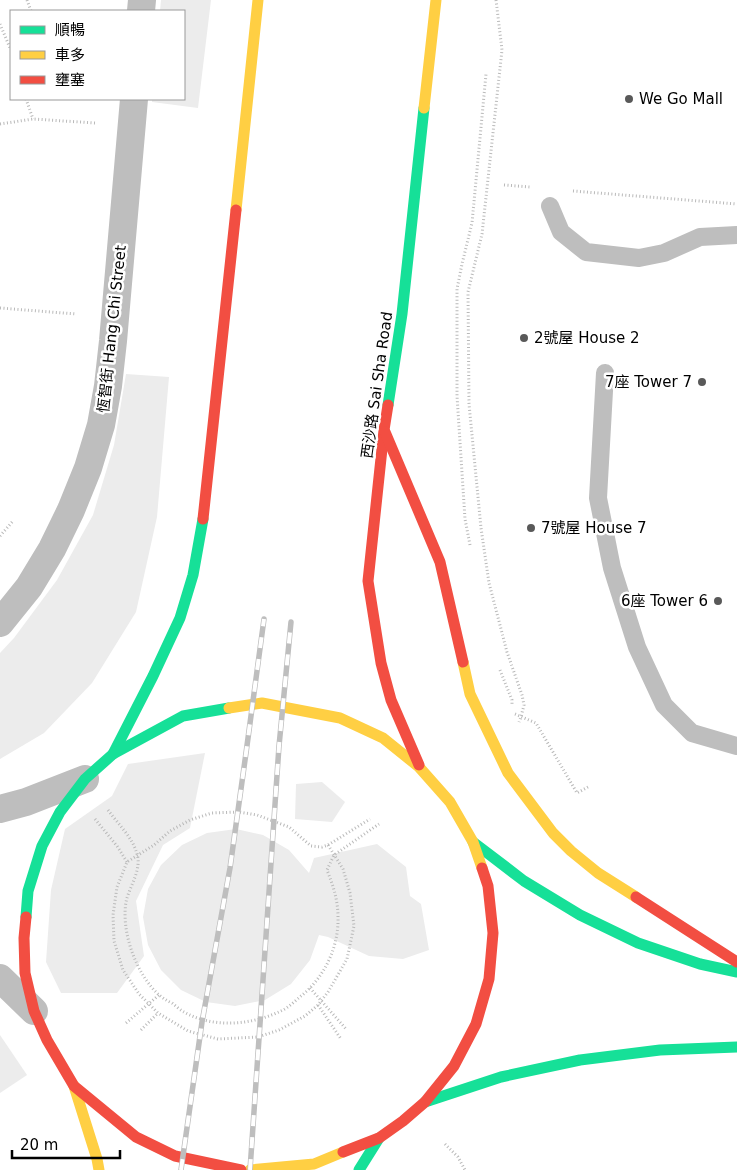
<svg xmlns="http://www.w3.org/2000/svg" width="737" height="1170" viewBox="0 0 737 1170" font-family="'DejaVu Sans','Noto Sans TC',sans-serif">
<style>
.green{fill:#ececec}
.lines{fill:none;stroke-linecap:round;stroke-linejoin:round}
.path{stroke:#b9b9b9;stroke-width:3;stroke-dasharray:1 2.5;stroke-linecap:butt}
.lane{stroke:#bebebe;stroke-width:18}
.street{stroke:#bebebe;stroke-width:28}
.fast{stroke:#16e098;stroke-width:11}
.slow{stroke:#ffcf43;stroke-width:11}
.jam{stroke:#f24e42;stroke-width:11}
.rail-casing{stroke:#bebebe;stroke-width:5.5}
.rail{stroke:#fff;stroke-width:4;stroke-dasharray:11;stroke-linecap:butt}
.poi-dot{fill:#595959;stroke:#fff;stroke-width:2}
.labels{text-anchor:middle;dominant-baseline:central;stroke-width:5;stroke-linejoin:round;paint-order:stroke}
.poi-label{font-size:15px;fill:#000;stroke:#fff;text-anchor:start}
.street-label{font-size:15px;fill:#000;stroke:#fff}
</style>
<rect width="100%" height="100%" fill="#fff"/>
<g class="green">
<path d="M 161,0 L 211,0 L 198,108 L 152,102 L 152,99 L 184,99 L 184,11 L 160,11 Z"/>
<path d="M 126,374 L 169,377 L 157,517 L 136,612 L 92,683 L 44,733 L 0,759 L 0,653 L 14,638 L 57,580 L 93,515 L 114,445 Z"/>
<path d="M 205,753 L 190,828 L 163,845 L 136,901 L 144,956 L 117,993 L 61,993 L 46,962 L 51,890 L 65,829 L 112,796 L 128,764 Z"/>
<path d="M 322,782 L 345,802 L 332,822 L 295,819 L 296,784 Z"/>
<path d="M 236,829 L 263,835 L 289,850 L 309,873 L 314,858 L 377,844 L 406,867 L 410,896 L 421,904 L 429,950 L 403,959 L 369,956 L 328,937 L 319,935 L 310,960 L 291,984 L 265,1000 L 235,1006 L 206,1002 L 181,990 L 161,970 L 148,945 L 143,917 L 148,889 L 161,865 L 182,845 L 207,833 Z"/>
<path d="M 0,1035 L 27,1075 L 0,1093 Z"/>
</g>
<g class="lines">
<g class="path">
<path d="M 27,0 L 31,11"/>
<path d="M 496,0 L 502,50 L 482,234 L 468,292 L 469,404 L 481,528 L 489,583 L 507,652 L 522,695 L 524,705 L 521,717 L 519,722"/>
<path d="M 0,24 L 10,48"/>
<path d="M 26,99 L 33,119"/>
<path d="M 0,124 L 33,119 L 95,123"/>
<path d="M 504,185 L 530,187"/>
<path d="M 573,191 L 737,204"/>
<path d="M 0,308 L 76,314"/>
<path d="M 0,536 L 13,521"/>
<path d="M 470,545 L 465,519 L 457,396 L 457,289 L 462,264 L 472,223 L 486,74"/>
<path d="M 500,670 L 512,700 L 512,704"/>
<path d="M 515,714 L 536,723 L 577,793 L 588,787"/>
<path d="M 108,810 C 118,824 133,838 137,854 C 142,870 129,887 126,902 C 121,932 136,974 159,995 C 163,998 167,1001 172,1003 C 176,1006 180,1010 184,1012 C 214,1029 253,1025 283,1010 C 289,1007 295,1001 301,996 C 324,978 339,947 338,917 C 338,900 333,885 327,870 L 334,855 L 379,824"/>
<path d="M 95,819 L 117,846 L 127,862"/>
<path d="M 328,845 L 343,869 L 350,893 L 354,926 L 347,959 L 328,992 L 318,1005 L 305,1016 L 279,1030 L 258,1037 L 218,1039 L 188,1031 L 158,1013 L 139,994 L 123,970 L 114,941 L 113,915 L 117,887 L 127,862 L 154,845 L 170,831 L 190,820 L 212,813 L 239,812 L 257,815 L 289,827 L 311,846 L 322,847 L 328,845 L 370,819"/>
<path d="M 310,988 L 347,1030"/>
<path d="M 318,1005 L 341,1039"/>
<path d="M 126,1023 L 159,995"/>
<path d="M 141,1030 L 158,1013"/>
<path d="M 445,1144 L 458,1157 L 465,1170"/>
</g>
<g class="lane">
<path d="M 550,206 L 561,232 L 586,252 L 639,258 L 664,253 L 700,237 L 737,235"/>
<path d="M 605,373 L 598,498 L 612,568 L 637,647 L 664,705 L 692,733 L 737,746"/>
</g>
<g class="street">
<path d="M 141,11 L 142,0"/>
<path d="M 0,623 L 29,587 L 52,549 L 71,510 L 88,468 L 101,425 L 108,386 L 113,341 L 134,99"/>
<path d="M 0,809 L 26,802 L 85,779"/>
<path d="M 0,978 L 34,1011"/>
</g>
<g class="fast">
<path d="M 388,405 L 402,314 L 424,108"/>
<path d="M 113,754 L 153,676 L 180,618 L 193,575 L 203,519"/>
<path d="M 473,842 L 524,881 L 580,915 L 638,943 L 700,964 L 737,972"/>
<path d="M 26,917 L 28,891 L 42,846 L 60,812 L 85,779 L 113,754 L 183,716 L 229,708"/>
<path d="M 425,1102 L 501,1077 L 580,1060 L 660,1050 L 737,1047"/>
<path d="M 359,1170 L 379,1138"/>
</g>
<g class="slow">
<path d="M 424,108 L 436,0"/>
<path d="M 236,210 L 258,0"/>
<path d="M 463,662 L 470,694 L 508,773 L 553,833 L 571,851 L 598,873 L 636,897"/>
<path d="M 229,708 L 262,703 L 340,718 L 383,738 L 419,767 L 450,802 L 473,842 L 482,868"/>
<path d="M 74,1086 L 97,1159 L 99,1170"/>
<path d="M 250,1170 L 314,1164 L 343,1152"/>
</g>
<g class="jam">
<path d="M 388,405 L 384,430 L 368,581 L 381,663 L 391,700 L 419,765"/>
<path d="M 385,432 L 440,562 L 463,662"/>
<path d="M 203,519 L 236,210"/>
<path d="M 636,897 L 737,962"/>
<path d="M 26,917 L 24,938 L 25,973 L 34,1011 L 47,1040 L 74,1086 L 136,1137 L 175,1156 L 241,1170"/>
<path d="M 343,1152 L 379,1138 L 403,1121 L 425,1102 L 454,1066 L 476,1024 L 489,979 L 493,933 L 488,886 L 482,868"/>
</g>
<g class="rail-casing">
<g id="rail">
<path d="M 181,1170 L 202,1022 L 230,868 L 246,753 L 264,619"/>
<path d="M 250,1170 L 279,746 L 291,622"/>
</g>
</g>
<use href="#rail" class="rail"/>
</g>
<g class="poi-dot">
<circle cx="629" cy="99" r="5"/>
<circle cx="524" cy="338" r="5"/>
<circle cx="702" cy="382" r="5"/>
<circle cx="531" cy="528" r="5"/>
<circle cx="718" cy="601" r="5"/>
</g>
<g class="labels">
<g class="poi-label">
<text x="639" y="99">We Go Mall</text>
<text x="534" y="338">2號屋 House 2</text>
<text x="692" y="382" text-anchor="end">7座 Tower 7</text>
<text x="541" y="528">7號屋 House 7</text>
<text x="708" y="601" text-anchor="end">6座 Tower 6</text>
</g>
<g class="street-label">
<text transform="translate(112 329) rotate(-84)">恆智街 Hang Chi Street</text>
<text transform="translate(377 385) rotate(-82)">西沙路 Sai Sha Road</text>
</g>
</g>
<rect x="10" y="10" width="175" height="90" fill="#ffffff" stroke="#999999"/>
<rect x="20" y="26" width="25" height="8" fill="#16e098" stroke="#999999"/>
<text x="55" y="35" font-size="15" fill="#000000">順暢</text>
<rect x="20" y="51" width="25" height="8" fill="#ffcf43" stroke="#999999"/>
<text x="55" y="60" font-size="15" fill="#000000">車多</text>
<rect x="20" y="76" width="25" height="8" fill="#f24e42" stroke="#999999"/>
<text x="55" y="85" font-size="15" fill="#000000">壅塞</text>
<path d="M12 1150v8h108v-8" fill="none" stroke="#000000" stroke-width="2.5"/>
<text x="20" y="1150" font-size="15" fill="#000000" stroke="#ffffff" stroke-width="4" paint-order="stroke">20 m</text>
</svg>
